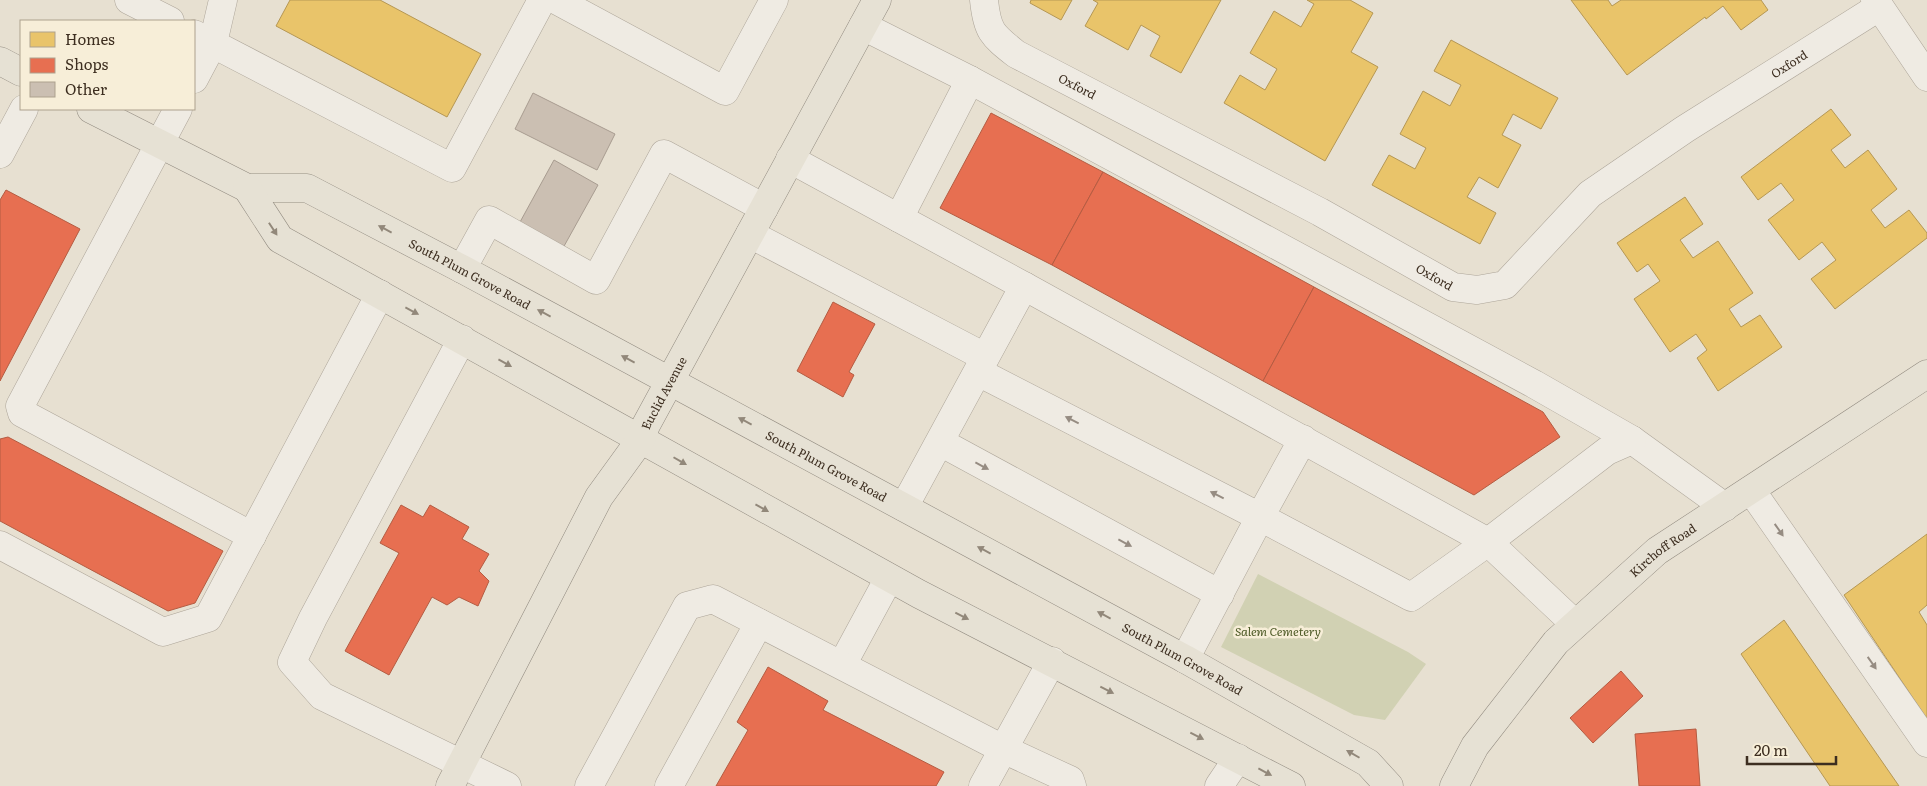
<svg xmlns="http://www.w3.org/2000/svg" width="1927" height="786" viewBox="0 0 1927 786" font-family="Literata,serif">
<style>
.cemetery{fill:#d1d1b3}
.homes{fill:#e9c46a;stroke:#b59754}
.shops{fill:#e76f51;stroke:#b45c42}
.building{fill:#cbbfb2;stroke:#a89c90}
.lines{fill:none;stroke-linecap:round;stroke-linejoin:round}
.minor-casing{stroke:#ada599;stroke-width:29}
.major-casing{stroke:#928b80;stroke-width:29}
.minor{stroke:#efebe3;stroke-width:28}
.major{stroke:#e6e1d4;stroke-width:28}
.oneway{fill:#92887a}
.oneway2{fill:#968c82}
.labels{text-anchor:middle;dominant-baseline:central;stroke-width:5;stroke-linejoin:round;paint-order:stroke}
.street-label{font-size:12px;fill:#3d2e20;stroke:#f7eed8}
.park-label{font-size:12px;font-style:italic;fill:#4d5a26;stroke:#f7eed8}
</style>
<rect width="100%" height="100%" fill="#e7e0d1"/>
<path class="cemetery" d="M 1258,574 L 1408,652 L 1426,664 L 1385,720 L 1354,715 L 1221,647 Z"/>
<g class="homes">
<path d="M 290,0 L 380,0 L 481,54 L 447,117 L 276,26 Z"/>
<path d="M 1031,0 L 1072,0 L 1061,20 L 1030,3 Z"/>
<path d="M 1093,0 L 1221,0 L 1181,73 L 1150,56 L 1160,36 L 1141,25 L 1128,50 L 1085,26 L 1098,3 Z"/>
<path d="M 1307,0 L 1350,0 L 1373,13 L 1351,52 L 1378,67 L 1325,161 L 1224,103 L 1240,75 L 1265,90 L 1277,69 L 1250,53 L 1274,11 L 1301,27 L 1314,4 Z"/>
<path d="M 1571,0 L 1608,0 L 1612,6 L 1621,0 L 1761,0 L 1768,10 L 1741,30 L 1723,6 L 1706,19 L 1705,17 L 1627,75 Z"/>
<path d="M 1451,40 L 1558,98 L 1541,129 L 1513,114 L 1502,135 L 1521,145 L 1498,188 L 1479,177 L 1467,197 L 1496,213 L 1480,244 L 1372,185 L 1389,155 L 1415,169 L 1426,148 L 1400,134 L 1423,91 L 1450,106 L 1461,85 L 1434,71 Z"/>
<path d="M 1831,109 L 1851,135 L 1831,150 L 1845,168 L 1868,150 L 1897,189 L 1871,210 L 1885,228 L 1909,210 L 1927,233 L 1927,238 L 1835,309 L 1811,279 L 1836,260 L 1822,242 L 1799,260 L 1768,220 L 1794,200 L 1781,183 L 1758,200 L 1741,177 Z"/>
<path d="M 1685,197 L 1703,224 L 1680,240 L 1693,258 L 1718,241 L 1753,293 L 1729,309 L 1741,327 L 1760,315 L 1782,347 L 1718,391 L 1697,358 L 1707,350 L 1696,334 L 1670,352 L 1634,299 L 1660,281 L 1648,264 L 1637,272 L 1617,243 Z"/>
<path d="M 1927,534 L 1927,605 L 1919,612 L 1927,625 L 1927,719 L 1844,595 Z"/>
<path d="M 1784,620 L 1899,786 L 1830,786 L 1741,654 Z"/>
</g>
<g class="shops">
<path d="M 991,113 L 1103,172 L 1052,265 L 940,208 Z"/>
<path d="M 1103,172 L 1314,287 L 1263,381 L 1052,265 Z"/>
<path d="M 6,190 L 80,229 L 0,381 L 0,200 Z"/>
<path d="M 1314,287 L 1543,412 L 1560,437 L 1474,495 L 1263,381 Z"/>
<path d="M 833,302 L 875,324 L 849,372 L 854,375 L 843,397 L 797,371 Z"/>
<path d="M 8,437 L 223,551 L 195,603 L 168,611 L 0,521 L 0,439 Z"/>
<path d="M 401,505 L 423,517 L 430,505 L 469,527 L 462,539 L 489,554 L 479,571 L 489,581 L 478,606 L 459,597 L 447,605 L 432,597 L 389,675 L 345,651 L 399,553 L 380,543 Z"/>
<path d="M 768,667 L 828,701 L 823,710 L 944,772 L 936,786 L 716,786 L 748,730 L 737,722 Z"/>
<path d="M 1621,671 L 1643,696 L 1593,743 L 1570,718 Z"/>
<path d="M 1696,729 L 1700,786 L 1639,786 L 1635,734 Z"/>
</g>
<g class="building">
<path d="M 533,93 L 615,134 L 597,170 L 515,129 Z"/>
<path d="M 554,160 L 598,185 L 558,257 L 514,233 Z"/>
</g>
<g class="lines">
<g class="minor-casing">
<g id="minor">
<path d="M 129,0 L 170,21"/>
<path d="M 556,0 L 725,91 L 774,0"/>
<path id="s1" d="M 984,0 C 987,31 992,35 1016,54 L 1320,212 L 1453,287 L 1477,290 L 1505,285 L 1590,194 L 1685,129 L 1879,7"/>
<path d="M 1875,0 L 1927,77"/>
<path d="M 863,26 L 970,80"/>
<path d="M 194,34 L 452,168 L 542,0"/>
<path d="M 194,79 L 213,43 L 223,0"/>
<path d="M 178,109 L 20,406 L 22,413 L 252,536"/>
<path d="M 0,154 L 24,109"/>
<path d="M 790,159 L 1024,286"/>
<path d="M 899,218 L 970,80 L 1534,384 L 1632,440 L 1725,507"/>
<path d="M 750,234 L 985,357"/>
<path d="M 462,269 L 489,220 L 596,280 L 664,154 L 764,208"/>
<path d="M 462,339 L 313,618 L 292,662 L 322,696 L 507,786"/>
<path d="M 978,372 L 1260,517 L 1303,439"/>
<path d="M 940,442 L 1220,594"/>
<path d="M 1751,490 L 1927,743"/>
<path d="M 904,507 L 1024,286 L 1488,542 L 1575,624"/>
<path d="M 0,545 L 163,632 L 208,618 L 380,294"/>
<path d="M 1185,659 L 1260,517 L 1411,597 L 1488,542 L 1607,451 L 1632,440"/>
<path d="M 842,665 L 889,578"/>
<path d="M 589,786 L 687,606 L 713,599 L 1003,749 L 1070,780 L 1072,786"/>
<path d="M 669,786 L 759,623"/>
<path d="M 983,786 L 1052,661"/>
<path d="M 1219,786 L 1238,758"/>
</g>
</g>
<g class="major-casing">
<g id="major">
<path d="M 0,61 L 21,72"/>
<path id="s2" d="M 91,109 L 247,188 L 307,188 L 462,269 L 1185,659 L 1368,763 L 1389,786"/>
<path d="M 247,188 L 280,239 L 919,594 L 1291,786"/>
<path id="s3" d="M 450,786 L 599,497 L 641,439 L 646,425 L 877,0"/>
<path id="s4" d="M 1454,786 L 1475,746 L 1556,642 L 1657,551 L 1927,374"/>
</g>
</g>
<use href="#minor" class="minor"/>
<use href="#major" class="major"/>
</g>
<defs><path id="oneway-solid" d="M-6-.8H1V-3.2L6.5 0L1 3.2V.8H-6Z" transform="scale(1.25)"/></defs>
<g class="oneway">
<use href="#oneway-solid" transform="translate(273 229) rotate(57)"/>
<use href="#oneway-solid" transform="translate(385 229) rotate(-152)"/>
<use href="#oneway-solid" transform="translate(412 311) rotate(28)"/>
<use href="#oneway-solid" transform="translate(544 313) rotate(-152)"/>
<use href="#oneway-solid" transform="translate(628 359) rotate(-152)"/>
<use href="#oneway-solid" transform="translate(505 363) rotate(29)"/>
<use href="#oneway-solid" transform="translate(745 421) rotate(-152)"/>
<use href="#oneway-solid" transform="translate(680 461) rotate(30)"/>
<use href="#oneway-solid" transform="translate(762 508) rotate(29)"/>
<use href="#oneway-solid" transform="translate(984 550) rotate(-152)"/>
<use href="#oneway-solid" transform="translate(1104 615) rotate(-152)"/>
<use href="#oneway-solid" transform="translate(962 616) rotate(27)"/>
<use href="#oneway-solid" transform="translate(1107 690) rotate(27)"/>
<use href="#oneway-solid" transform="translate(1197 736) rotate(27)"/>
<use href="#oneway-solid" transform="translate(1353 754) rotate(-150)"/>
<use href="#oneway-solid" transform="translate(1265 772) rotate(28)"/>
</g>
<g class="oneway2">
<use href="#oneway-solid" transform="translate(1072 420) rotate(-153)"/>
<use href="#oneway-solid" transform="translate(982 466) rotate(28)"/>
<use href="#oneway-solid" transform="translate(1217 495) rotate(-153)"/>
<use href="#oneway-solid" transform="translate(1779 530) rotate(55)"/>
<use href="#oneway-solid" transform="translate(1125 543) rotate(28)"/>
<use href="#oneway-solid" transform="translate(1872 663) rotate(55)"/>
</g>
<g class="labels">
<g class="street-label">
<text stroke="none"><textPath href="#s1" startOffset="976">Oxford</textPath></text>
<text stroke="none"><textPath href="#s1" startOffset="135">Oxford</textPath></text>
<text stroke="none"><textPath href="#s2" startOffset="419">South Plum Grove Road</textPath></text>
<text stroke="none"><textPath href="#s1" startOffset="540">Oxford</textPath></text>
<text stroke="none"><textPath href="#s3" startOffset="448">Euclid Avenue</textPath></text>
<text stroke="none"><textPath href="#s2" startOffset="824">South Plum Grove Road</textPath></text>
<text stroke="none"><textPath href="#s4" startOffset="318">Kirchoff Road</textPath></text>
<text stroke="none"><textPath href="#s2" startOffset="1229">South Plum Grove Road</textPath></text>
</g>
<g class="park-label">
<text x="1278" y="631">Salem Cemetery</text>
</g>
</g>
<rect x="20" y="20" width="175" height="90" fill="#f7eed8" stroke="#ada18e"/>
<rect x="30" y="32" width="25" height="15" fill="#e9c46a" stroke="#ada18e"/>
<text x="65" y="45" font-size="15" fill="#3d2e20">Homes</text>
<rect x="30" y="58" width="25" height="15" fill="#e76f51" stroke="#ada18e"/>
<text x="65" y="70" font-size="15" fill="#3d2e20">Shops</text>
<rect x="30" y="82" width="25" height="15" fill="#cbbfb2" stroke="#ada18e"/>
<text x="65" y="95" font-size="15" fill="#3d2e20">Other</text>
<path d="M1747 756v8h89v-8" fill="none" stroke="#3d2e20" stroke-width="2.5"/>
<text x="1754" y="756" font-size="15" fill="#3d2e20" stroke="#f7eed8" stroke-width="4" paint-order="stroke">20 m</text>
</svg>
